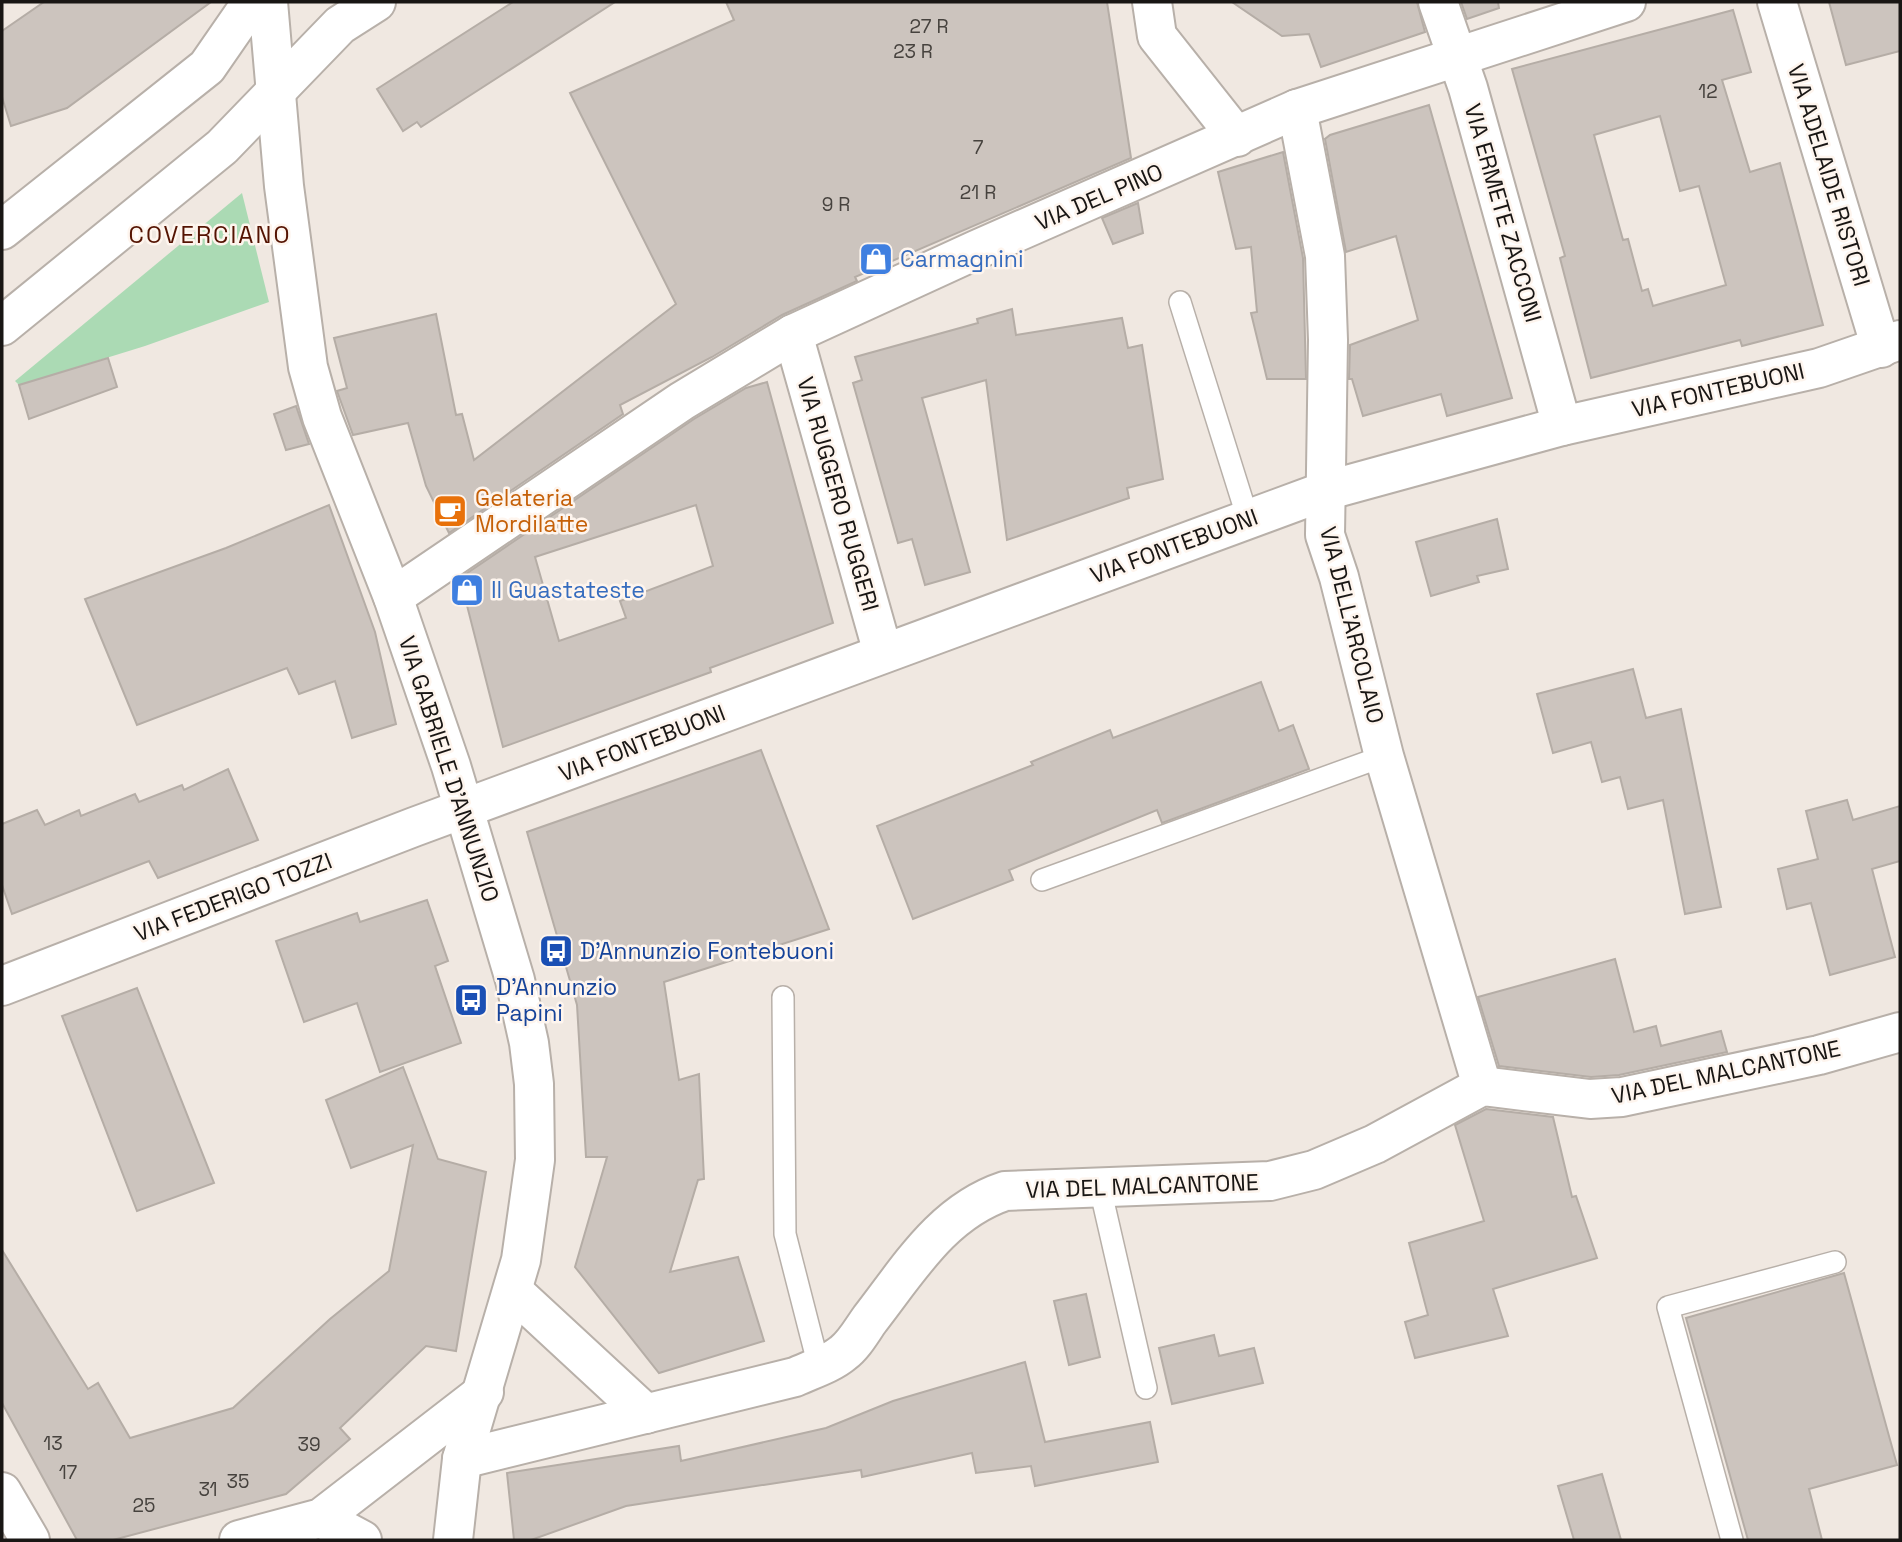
<svg xmlns="http://www.w3.org/2000/svg" width="1902" height="1542" viewBox="0 0 1902 1542" font-family="'Space Grotesk',sans-serif">
<style>
.green{fill:#abdab4}
.building{fill:#ccc4be;stroke:#b5ada6;stroke-width:2;fill-rule:evenodd}
.lines{fill:none;stroke-linecap:round;stroke-linejoin:round}
.lane-casing{stroke:#b8b0a9;stroke-width:24}
.street-casing{stroke:#b8b0a9;stroke-width:42}
.secondary-casing{stroke:#b8b0a9;stroke-width:42}
.lane{stroke:#fff;stroke-width:21}
.street{stroke:#fff;stroke-width:38}
.secondary{stroke:#fff;stroke-width:38}
.labels{text-anchor:middle;dominant-baseline:central;stroke-width:5;stroke-linejoin:round;paint-order:stroke}
.number-label{font-size:19px;fill:#46423e}
.street-label{font-size:23px;fill:#191614;stroke:#fef5ee}
.shop-label{font-size:23px;fill:#366cbe;stroke:#fef5ee;text-anchor:start}
.food-label{font-size:23px;fill:#c56008;stroke:#fef5ee;text-anchor:start}
.transit-label{font-size:23px;fill:#164399;stroke:#fef5ee;text-anchor:start}
.neighbourhood-label{font-size:24px;letter-spacing:2px;fill:#541302;stroke:#fef5ee}
</style>
<rect width="100%" height="100%" fill="#f0e8e1"/>
<path class="green" d="M 242,193 L 269,302 L 145,346 L 19,385 L 15,381 Z"/>
<g class="building">
<path d="M 44,2 L 211,2 L 67,108 L 11,126 L 2,97 L 2,31 Z"/>
<path d="M 513,2 L 615,2 L 421,127 L 417,122 L 403,131 L 377,89 Z"/>
<path d="M 726,2 L 1107,2 L 1131,158 L 855,277 L 857,281 L 782,315 L 712,357 L 620,405 L 623,414 L 449,533 L 426,486 L 408,423 L 353,435 L 337,391 L 347,388 L 334,338 L 436,314 L 456,415 L 462,414 L 474,460 L 676,304 L 570,93 L 734,20 Z"/>
<path d="M 1232,2 L 1417,2 L 1425,32 L 1321,67 L 1309,34 L 1282,36 Z"/>
<path d="M 1461,2 L 1498,2 L 1499,8 L 1467,19 Z"/>
<path d="M 1829,2 L 1900,2 L 1900,51 L 1846,65 Z"/>
<path d="M 1733,10 L 1751,72 L 1722,80 L 1750,172 L 1780,163 L 1823,325 L 1742,346 L 1740,340 L 1591,378 L 1560,258 L 1565,256 L 1512,69 ZM 1660,116 L 1680,191 L 1699,186 L 1726,285 L 1653,306 L 1648,289 L 1642,291 L 1628,239 L 1623,240 L 1594,135 Z"/>
<path d="M 1429,105 L 1512,398 L 1447,416 L 1441,394 L 1363,416 L 1352,379 L 1349,379 L 1350,345 L 1418,320 L 1396,236 L 1346,252 L 1325,139 L 1330,135 Z"/>
<path d="M 1283,152 L 1303,258 L 1306,379 L 1267,379 L 1251,313 L 1257,312 L 1251,247 L 1236,249 L 1218,172 Z"/>
<path d="M 1138,203 L 1143,233 L 1113,244 L 1102,218 Z"/>
<path d="M 1012,309 L 1016,335 L 1122,318 L 1128,348 L 1142,345 L 1163,479 L 1127,488 L 1129,498 L 1007,540 L 986,380 L 922,398 L 970,572 L 925,585 L 912,539 L 898,543 L 853,383 L 862,380 L 855,357 L 978,323 L 977,319 Z"/>
<path d="M 108,358 L 117,387 L 29,419 L 19,385 Z"/>
<path d="M 767,382 L 833,623 L 710,668 L 711,672 L 503,747 L 460,578 L 694,419 L 746,388 ZM 696,505 L 713,566 L 620,601 L 626,618 L 559,641 L 535,557 Z"/>
<path d="M 296,406 L 309,444 L 286,450 L 274,414 Z"/>
<path d="M 329,505 L 375,632 L 396,724 L 352,738 L 335,681 L 299,694 L 287,668 L 137,725 L 85,599 L 226,548 Z"/>
<path d="M 1497,519 L 1508,569 L 1477,576 L 1479,582 L 1431,596 L 1416,542 Z"/>
<path d="M 1633,669 L 1646,718 L 1681,709 L 1721,907 L 1685,914 L 1663,800 L 1628,809 L 1620,777 L 1602,782 L 1591,742 L 1553,753 L 1537,694 Z"/>
<path d="M 1261,682 L 1279,731 L 1293,725 L 1309,769 L 1162,823 L 1157,810 L 1009,870 L 1013,880 L 913,919 L 877,826 L 1033,765 L 1031,762 L 1110,730 L 1113,738 Z"/>
<path d="M 761,750 L 829,929 L 664,982 L 679,1080 L 699,1074 L 704,1179 L 698,1180 L 670,1272 L 738,1257 L 764,1341 L 659,1373 L 575,1267 L 607,1157 L 586,1157 L 577,1005 L 527,832 Z"/>
<path d="M 228,769 L 258,840 L 158,878 L 149,861 L 12,914 L 2,885 L 2,824 L 37,810 L 45,825 L 79,810 L 81,816 L 135,794 L 139,802 L 182,785 L 184,790 Z"/>
<path d="M 1847,800 L 1853,820 L 1900,806 L 1900,861 L 1872,869 L 1895,957 L 1830,975 L 1811,903 L 1787,909 L 1778,869 L 1818,859 L 1806,811 Z"/>
<path d="M 427,900 L 448,961 L 435,966 L 461,1043 L 380,1072 L 357,1003 L 304,1022 L 276,941 L 357,913 L 360,922 Z"/>
<path d="M 1615,959 L 1634,1032 L 1656,1026 L 1661,1046 L 1721,1031 L 1727,1052 L 1619,1075 L 1591,1077 L 1499,1066 L 1478,997 Z"/>
<path d="M 137,988 L 214,1183 L 137,1211 L 62,1016 Z"/>
<path d="M 403,1067 L 438,1159 L 486,1172 L 456,1351 L 426,1346 L 340,1428 L 350,1439 L 286,1494 L 113,1540 L 77,1540 L 2,1403 L 2,1250 L 88,1389 L 98,1383 L 130,1438 L 233,1408 L 330,1319 L 389,1271 L 413,1145 L 351,1168 L 326,1100 Z"/>
<path d="M 1486,1109 L 1553,1117 L 1572,1197 L 1576,1196 L 1597,1258 L 1493,1289 L 1508,1336 L 1415,1358 L 1405,1322 L 1428,1315 L 1409,1243 L 1484,1221 L 1455,1125 Z"/>
<path d="M 1844,1273 L 1897,1465 L 1809,1489 L 1822,1540 L 1748,1540 L 1686,1318 Z"/>
<path d="M 1086,1294 L 1100,1357 L 1069,1365 L 1054,1301 Z"/>
<path d="M 1214,1335 L 1219,1356 L 1254,1348 L 1263,1383 L 1172,1404 L 1159,1348 Z"/>
<path d="M 1025,1362 L 1045,1442 L 1150,1422 L 1158,1462 L 1035,1486 L 1031,1466 L 976,1473 L 972,1453 L 862,1477 L 861,1470 L 626,1506 L 531,1540 L 514,1540 L 507,1473 L 679,1446 L 681,1461 L 826,1428 L 893,1401 Z"/>
<path d="M 1602,1474 L 1621,1540 L 1574,1540 L 1558,1486 Z"/>
</g>
<g class="lines">
<g class="lane-casing">
<g id="lane">
<path d="M 1180,302 L 1248,519"/>
<path d="M 1042,880 L 1384,756"/>
<path d="M 783,997 L 785,1234 L 819,1367"/>
<path d="M 1100,1188 L 1146,1388"/>
<path d="M 1732,1540 L 1668,1307 L 1835,1262"/>
</g>
</g>
<g class="street-casing">
<g id="street">
<path d="M 1152,2 L 1157,36 L 1237,137"/>
<path d="M 1438,2 L 1468,88 L 1562,426"/>
<path d="M 1777,2 L 1881,348"/>
<path d="M 1297,109 L 1325,256 L 1328,340 L 1325,535 L 1339,577 L 1384,756 L 1482,1086"/>
<path d="M 793,334 L 883,653"/>
<path d="M 393,597 L 682,401 L 793,334 L 976,250 L 1297,109 L 1626,2"/>
<path d="M 2,986 L 414,827 L 1325,491 L 1562,426 L 1819,368 L 1900,340"/>
<path d="M 514,1292 L 646,1414"/>
<path d="M 462,1459 L 795,1377 C 810,1370 830,1364 843,1353 C 854,1345 862,1330 870,1319 C 909,1269 942,1212 1005,1191 L 1270,1181 L 1314,1170 L 1375,1144 L 1482,1086 L 1590,1099 L 1622,1097 L 1819,1055 L 1900,1032"/>
<path d="M 2,1492 L 30,1540"/>
<path d="M 321,1518 L 362,1540"/>
<path d="M 239,1540 L 321,1518 L 484,1392"/>
</g>
</g>
<g class="secondary-casing">
<g id="secondary">
<path d="M 268,2 L 284,186 L 308,367 L 322,417 L 393,597 L 451,766 L 515,980 L 529,1043 L 534,1084 L 535,1160 L 521,1260 L 462,1459 L 453,1540"/>
<path d="M 2,230 L 207,67 L 252,2"/>
<path d="M 2,326 L 222,147 L 340,25 L 376,2"/>
</g>
</g>
<use href="#lane" class="lane"/>
<use href="#street" class="street"/>
<use href="#secondary" class="secondary"/>
</g>
<defs>
<g id="shop-square" transform="scale(1.75)"><rect x="-9" y="-9" width="18" height="18" rx="4" fill="#3f7fe0" stroke="#fef5ee"/><path d="M-5-2.5h2.3a2.7 3.5 0 0 1 5.4 0H5L5.5 6h-11ZM-1.5-2.5h3a1.5 2.3 0 0 0-3 0Z" fill="#fff"/></g>
<g id="cafe-square" transform="scale(1.75)"><rect x="-9" y="-9" width="18" height="18" rx="4" fill="#e8710a" stroke="#fef5ee"/><path d="M-5.5-4.5H6V0H3Q3 3.5 0 3.5H-2.5Q-5.5 3.5-5.5 0ZM3-3.2v2h1.7v-2ZM-6 4.5H4V6H-6Z" fill="#fff"/></g>
<g id="bus-square" transform="scale(1.75)"><rect x="-9" y="-9" width="18" height="18" rx="4" fill="#1a4fb4" stroke="#fef5ee"/><path d="M-5-6H5V4H4V6H2V4H-2V6H-4V4H-5ZM-3.5-4V0h7V-4ZM-3.5 1.2v1.5H-2V1.2ZM2 1.2v1.5H3.5V1.2Z" fill="#fff"/></g>
</defs>
<g fill-rule="evenodd">
<use href="#shop-square" x="876" y="259"/>
<use href="#cafe-square" x="450" y="511"/>
<use href="#shop-square" x="467" y="590"/>
<use href="#bus-square" x="556" y="951"/>
<use href="#bus-square" x="471" y="1000"/>
</g>
<g class="labels">
<g class="number-label">
<text x="929" y="26">27 R</text>
<text x="913" y="51">23 R</text>
<text x="1708" y="91">12</text>
<text x="978" y="147">7</text>
<text x="978" y="192">21 R</text>
<text x="836" y="204">9 R</text>
<text x="53" y="1443">13</text>
<text x="309" y="1444">39</text>
<text x="68" y="1472">17</text>
<text x="238" y="1481">35</text>
<text x="208" y="1489">31</text>
<text x="144" y="1505">25</text>
</g>
<g class="street-label">
<text transform="translate(1829 175) rotate(73)">VIA ADELAIDE RISTORI</text>
<text transform="translate(1099 197) rotate(-23)">VIA DEL PINO</text>
<text transform="translate(1503 213) rotate(74)">VIA ERMETE ZACCONI</text>
<text transform="translate(1718 390) rotate(-13)">VIA FONTEBUONI</text>
<text transform="translate(838 494) rotate(74)">VIA RUGGERO RUGGERI</text>
<text transform="translate(1174 546) rotate(-20)">VIA FONTEBUONI</text>
<text transform="translate(1352 625) rotate(76)">VIA DELL'ARCOLAIO</text>
<text transform="translate(642 743) rotate(-21)">VIA FONTEBUONI</text>
<text transform="translate(449 769) rotate(72)">VIA GABRIELE D'ANNUNZIO</text>
<text transform="translate(233 897) rotate(-21)">VIA FEDERIGO TOZZI</text>
<text transform="translate(1726 1072) rotate(-12)">VIA DEL MALCANTONE</text>
<text transform="translate(1142 1186) rotate(-2)">VIA DEL MALCANTONE</text>
</g>
<g class="shop-label">
<text x="900" y="259">Carmagnini</text>
<text x="491" y="590">Il Guastateste</text>
</g>
<g class="food-label">
<text x="475" y="498">Gelateria<tspan x="475" dy="26">Mordilatte</tspan></text>
</g>
<g class="transit-label">
<text x="580" y="951">D'Annunzio Fontebuoni</text>
<text x="496" y="987">D'Annunzio<tspan x="496" dy="26">Papini</tspan></text>
</g>
<g class="neighbourhood-label">
<text x="210" y="234">COVERCIANO</text>
</g>
</g>
<rect width="1902" height="1542" fill="none" stroke="#191614" stroke-width="7"/>
</svg>
